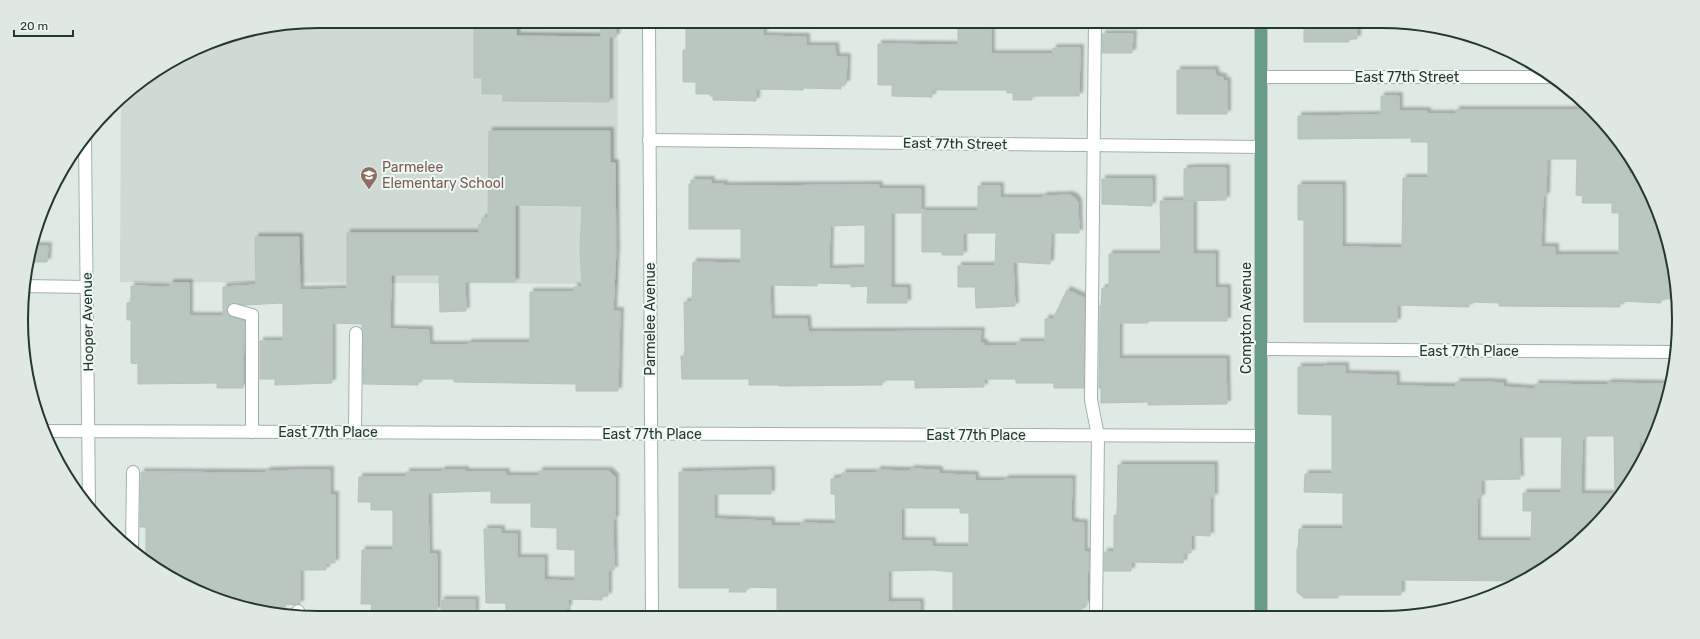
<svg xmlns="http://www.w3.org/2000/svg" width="1700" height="639" viewBox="0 0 1700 639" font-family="Rubik,sans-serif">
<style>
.built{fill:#cfdad4}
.building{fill:#b9c7c0;stroke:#b3c3bb;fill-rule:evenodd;filter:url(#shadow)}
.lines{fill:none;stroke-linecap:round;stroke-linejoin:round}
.minor-casing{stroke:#a3b1ab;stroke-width:14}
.major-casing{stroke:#bdc4c1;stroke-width:14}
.minor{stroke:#fff;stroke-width:12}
.major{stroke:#689c89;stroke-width:12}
.labels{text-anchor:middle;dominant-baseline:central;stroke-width:4;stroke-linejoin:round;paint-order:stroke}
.street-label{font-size:14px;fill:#223930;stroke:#f1f7f3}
.education-label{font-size:14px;fill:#785e54;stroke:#f1f7f3;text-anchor:start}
.rim{fill:none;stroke:#223930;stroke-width:2}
</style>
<defs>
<filter id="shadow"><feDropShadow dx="3.5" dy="-3.5" stdDeviation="1" flood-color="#0004"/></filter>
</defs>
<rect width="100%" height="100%" fill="#e0eae5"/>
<path class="built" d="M 320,21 L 618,21 L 617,284 L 120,282 L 121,97 L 170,61 L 223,37 Z"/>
<g class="building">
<path d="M 474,21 L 517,21 L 516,36 L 601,37 L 601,21 L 616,21 L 616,37 L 609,37 L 609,102 L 503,101 L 503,94 L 482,94 L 482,78 L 474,78 Z"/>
<path d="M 686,21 L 763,21 L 763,36 L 806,37 L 806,46 L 835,46 L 836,57 L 847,57 L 846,84 L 841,84 L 841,89 L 803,88 L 803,90 L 756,89 L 756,101 L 713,100 L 713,96 L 710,96 L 710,94 L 696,94 L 696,82 L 683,82 L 683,50 L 686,50 Z"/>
<path d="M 958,21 L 991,21 L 991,54 L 1053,54 L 1053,48 L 1080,48 L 1079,96 L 1032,96 L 1032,100 L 1013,100 L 1013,93 L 1007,93 L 1007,90 L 932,90 L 932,97 L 892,96 L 892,85 L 878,85 L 878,44 L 958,45 Z"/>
<path d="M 1304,21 L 1357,21 L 1357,39 L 1349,39 L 1349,42 L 1304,42 Z"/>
<path d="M 1102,34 L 1133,34 L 1132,53 L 1102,53 Z"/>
<path d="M 1177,70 L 1215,70 L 1215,75 L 1217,75 L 1217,77 L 1223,77 L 1223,81 L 1227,81 L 1227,114 L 1177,114 Z"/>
<path d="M 1381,96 L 1399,96 L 1399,111 L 1427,111 L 1427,114 L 1456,114 L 1456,110 L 1592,110 L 1605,123 L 1628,155 L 1628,174 L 1641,174 L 1663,224 L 1670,251 L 1670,299 L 1661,299 L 1661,303 L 1620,301 L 1620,307 L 1499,306 L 1499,303 L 1469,302 L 1469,307 L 1397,305 L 1397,322 L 1304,322 L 1304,220 L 1298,220 L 1298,185 L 1342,185 L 1342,247 L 1402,248 L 1403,178 L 1428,178 L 1428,142 L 1411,142 L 1411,138 L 1298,139 L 1298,116 L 1381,115 ZM 1547,159 L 1577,159 L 1576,195 L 1583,196 L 1582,203 L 1612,203 L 1612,213 L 1619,213 L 1619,255 L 1555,255 L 1555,247 L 1541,247 L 1543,196 L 1546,196 Z"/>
<path d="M 489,131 L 610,131 L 610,163 L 615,163 L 616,251 L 613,311 L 620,311 L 618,391 L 576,391 L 576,384 L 454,382 L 454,379 L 418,379 L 418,385 L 363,384 L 362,324 L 332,323 L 332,383 L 275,385 L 275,379 L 260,379 L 260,341 L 283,341 L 283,303 L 244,305 L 233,303 L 227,308 L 227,312 L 229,316 L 244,321 L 243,388 L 217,388 L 217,383 L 138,384 L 138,364 L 131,363 L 131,320 L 127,320 L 127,303 L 131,303 L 131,286 L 170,287 L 170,283 L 189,283 L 189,316 L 223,316 L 223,287 L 256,285 L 255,237 L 299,237 L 300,290 L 347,289 L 347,233 L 479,233 L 479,224 L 482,224 L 482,218 L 488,218 ZM 515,205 L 582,206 L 580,250 L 582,287 L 574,287 L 574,292 L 530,292 L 530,343 L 468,343 L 468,345 L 429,345 L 429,330 L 390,329 L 391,275 L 439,275 L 440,312 L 466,311 L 465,282 L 515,282 Z"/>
<path d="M 1194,168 L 1226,168 L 1226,200 L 1184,201 L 1184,169 Z"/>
<path d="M 1102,179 L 1152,179 L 1152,206 L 1102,204 Z"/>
<path d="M 691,180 L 711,180 L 711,184 L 724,184 L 724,186 L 879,185 L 879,189 L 921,189 L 921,213 L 891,213 L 891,288 L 907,288 L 907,303 L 867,303 L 868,286 L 851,287 L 851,284 L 817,283 L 817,286 L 770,285 L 771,319 L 807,319 L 808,332 L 981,331 L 980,343 L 984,343 L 984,346 L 1017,346 L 1017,342 L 1045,342 L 1045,319 L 1053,319 L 1067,290 L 1085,298 L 1084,388 L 1054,388 L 1054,383 L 1016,383 L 1016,379 L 984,379 L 984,387 L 915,388 L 915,380 L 882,380 L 882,385 L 779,386 L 779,385 L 749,385 L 749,379 L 682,379 L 681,356 L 685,356 L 684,302 L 691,302 L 692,300 L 693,262 L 741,263 L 741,229 L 689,229 L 689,184 L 691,184 ZM 865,225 L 865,268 L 829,269 L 830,226 Z"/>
<path d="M 978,186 L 1000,186 L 1000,198 L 1043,198 L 1043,196 L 1070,195 L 1075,198 L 1078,203 L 1079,233 L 1051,233 L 1050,264 L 1013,262 L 1015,306 L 976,308 L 975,287 L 958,287 L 958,266 L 995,266 L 996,233 L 963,233 L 963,255 L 942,255 L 942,252 L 922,252 L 922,211 L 978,211 Z"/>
<path d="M 1160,201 L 1193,201 L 1193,254 L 1215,254 L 1215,288 L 1227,288 L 1227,321 L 1148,321 L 1148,323 L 1119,323 L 1119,359 L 1226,359 L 1227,404 L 1148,405 L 1148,402 L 1101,403 L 1101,388 L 1099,388 L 1100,305 L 1101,306 L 1102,288 L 1109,288 L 1109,254 L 1161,254 Z"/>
<path d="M 32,246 L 48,246 L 47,262 L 28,262 Z"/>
<path d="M 1324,366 L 1345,366 L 1345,374 L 1396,375 L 1396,386 L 1456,387 L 1456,382 L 1488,382 L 1503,383 L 1503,387 L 1535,389 L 1535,384 L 1608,385 L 1608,383 L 1664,384 L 1664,389 L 1670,389 L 1669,397 L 1651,441 L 1639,441 L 1639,469 L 1577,544 L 1522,581 L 1401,580 L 1401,595 L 1338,595 L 1338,598 L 1304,598 L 1297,592 L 1297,549 L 1298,549 L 1299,529 L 1343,529 L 1343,493 L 1304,492 L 1305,474 L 1332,474 L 1332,415 L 1298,414 L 1298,367 L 1324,367 ZM 1584,436 L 1614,436 L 1615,494 L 1581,494 L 1582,439 L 1584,439 ZM 1519,437 L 1562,437 L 1561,493 L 1523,493 L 1523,511 L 1532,511 L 1531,541 L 1477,541 L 1477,498 L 1481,498 L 1481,480 L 1520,479 Z"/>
<path d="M 1118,465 L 1214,465 L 1214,497 L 1210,497 L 1210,536 L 1191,535 L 1191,553 L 1184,553 L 1183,563 L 1131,562 L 1131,571 L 1104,571 L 1104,552 L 1114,552 L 1114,515 L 1117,515 Z"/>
<path d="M 911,469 L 939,470 L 939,474 L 975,475 L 975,481 L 1005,481 L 1005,479 L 1072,479 L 1071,521 L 1075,522 L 1075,523 L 1084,523 L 1084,552 L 1089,552 L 1089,571 L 1087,571 L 1087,605 L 1082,605 L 1082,611 L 1066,611 L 1066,616 L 953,617 L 953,572 L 932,570 L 888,571 L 888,602 L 920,602 L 920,617 L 864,617 L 864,614 L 804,614 L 804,617 L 777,617 L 777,588 L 746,587 L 746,592 L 729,592 L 730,588 L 679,588 L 679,472 L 771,470 L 771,494 L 714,494 L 714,519 L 771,521 L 771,526 L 801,526 L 801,523 L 836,524 L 835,494 L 831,494 L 831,479 L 842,478 L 842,473 L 877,473 L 877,470 L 911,471 ZM 901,508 L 960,508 L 960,513 L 969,513 L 969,547 L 932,547 L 932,541 L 901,541 Z"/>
<path d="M 307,470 L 330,470 L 330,495 L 335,495 L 335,563 L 326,563 L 326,570 L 300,570 L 300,604 L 282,605 L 282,611 L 242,608 L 188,587 L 146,561 L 146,527 L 140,527 L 141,472 L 266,473 L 266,471 Z"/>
<path d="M 442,470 L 465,470 L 465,472 L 506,472 L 506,476 L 539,476 L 539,471 L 609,471 L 615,477 L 615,519 L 613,519 L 614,570 L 608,570 L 608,596 L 602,596 L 602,600 L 568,599 L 568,608 L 566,608 L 566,617 L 551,617 L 551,615 L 506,614 L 506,603 L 486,603 L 484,529 L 501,529 L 501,534 L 517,534 L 517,558 L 544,558 L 544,580 L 575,581 L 575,550 L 557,549 L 557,528 L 531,527 L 531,503 L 491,503 L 491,491 L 428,493 L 429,554 L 437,554 L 437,611 L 411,611 L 411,618 L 372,618 L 371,604 L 361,604 L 362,550 L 393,550 L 393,510 L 371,510 L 371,502 L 358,502 L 359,477 L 406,477 L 406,472 L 442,472 Z"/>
<rect x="441" y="600" width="34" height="18"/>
</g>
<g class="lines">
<g class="minor-casing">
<g id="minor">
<path d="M 649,21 L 652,617"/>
<path d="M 1095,21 L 1091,400 L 1098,436 L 1096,616"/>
<path d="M 1261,77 L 1553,77"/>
<path d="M 649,140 L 1261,147"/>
<path d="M 85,141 L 89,504"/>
<path d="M 24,286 L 87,287"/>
<path d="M 234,310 L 252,315 L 252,432"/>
<path d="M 1261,349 L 1676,352"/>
<path d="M 43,431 L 1261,436"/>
<path d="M 355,432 L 356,333"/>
<path d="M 132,550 L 133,472"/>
<path d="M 298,611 L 299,615"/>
</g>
</g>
<g class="major-casing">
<path id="major" d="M 1261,21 L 1261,616"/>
</g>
<use href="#minor" class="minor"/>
<use href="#major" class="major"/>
</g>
<defs>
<g id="school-pin" transform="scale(0.9)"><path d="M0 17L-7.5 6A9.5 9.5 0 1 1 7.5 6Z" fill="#8d6e63" stroke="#f1f7f3"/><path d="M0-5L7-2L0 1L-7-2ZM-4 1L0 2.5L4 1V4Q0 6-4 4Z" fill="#fff"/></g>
</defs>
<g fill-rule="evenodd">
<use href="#school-pin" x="369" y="175"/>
</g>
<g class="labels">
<g class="street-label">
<text x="1407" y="77">East 77th Street</text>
<text transform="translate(955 144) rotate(1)">East 77th Street</text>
<text transform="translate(1246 318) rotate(-90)">Compton Avenue</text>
<text transform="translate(650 319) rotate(-90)">Parmelee Avenue</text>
<text transform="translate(88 322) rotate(-91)">Hooper Avenue</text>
<text x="1469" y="351">East 77th Place</text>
<text x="328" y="432">East 77th Place</text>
<text x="652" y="434">East 77th Place</text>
<text x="976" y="435">East 77th Place</text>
</g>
<g class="education-label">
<text x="382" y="167">Parmelee<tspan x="382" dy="16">Elementary School</tspan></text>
</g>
</g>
<path d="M0 0H1700V639H0ZM319 28H1381A291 291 0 0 1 1672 319V320A291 291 0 0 1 1381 611H319A291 291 0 0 1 28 320V319A291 291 0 0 1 319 28Z" fill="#e0e8e3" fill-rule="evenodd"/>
<path class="rim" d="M319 28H1381A291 291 0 0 1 1672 319V320A291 291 0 0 1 1381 611H319A291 291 0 0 1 28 320V319A291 291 0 0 1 319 28Z"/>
<path d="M14 30v6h59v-6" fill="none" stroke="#223930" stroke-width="2"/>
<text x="20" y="30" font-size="12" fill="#223930" stroke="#f1f7f3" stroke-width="3" paint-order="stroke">20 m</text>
</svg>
